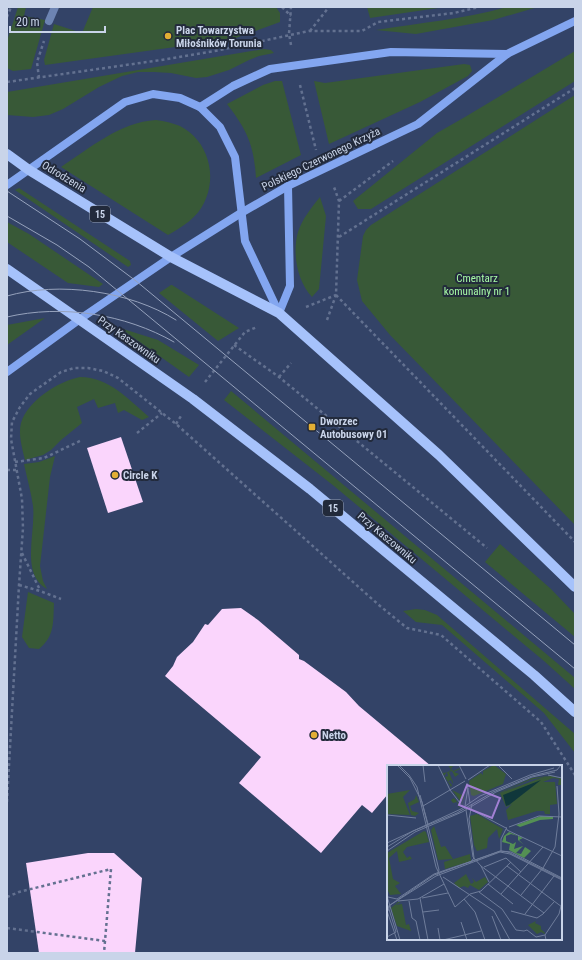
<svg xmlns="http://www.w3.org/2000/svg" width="582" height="960" viewBox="0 0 582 960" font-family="'Roboto Condensed',sans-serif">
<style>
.green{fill:#385937}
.building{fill:#fad5fc}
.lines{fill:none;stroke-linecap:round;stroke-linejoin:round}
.path{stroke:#637190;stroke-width:2.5;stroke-dasharray:3 3;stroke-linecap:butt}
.street{stroke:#6d84b2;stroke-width:8}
.secondary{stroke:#83a6f0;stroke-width:8}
.primary{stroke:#a6c2fb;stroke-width:10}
.tram{stroke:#96a2bc;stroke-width:1}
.poi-dot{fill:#e2ae34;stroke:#222a3b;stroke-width:1.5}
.labels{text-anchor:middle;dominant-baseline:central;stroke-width:4;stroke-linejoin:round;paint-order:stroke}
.shield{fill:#222a3b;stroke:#97a1b5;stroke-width:1}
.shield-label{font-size:10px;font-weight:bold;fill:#c9d4e9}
.poi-label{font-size:11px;font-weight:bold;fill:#c9d4e9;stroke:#222a3b;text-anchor:start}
.street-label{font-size:11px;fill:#c9d4e9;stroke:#222a3b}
.park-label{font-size:11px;fill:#a8fba7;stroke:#222a3b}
.inset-road{fill:none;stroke:#6f7d9b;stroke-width:1}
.view{fill:#a280d4;fill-opacity:0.15;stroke:#a280d4;stroke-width:2}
.inset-edge{fill:none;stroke:#c9d4e9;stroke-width:2}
</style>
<rect width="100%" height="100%" fill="#334367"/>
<g class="green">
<path d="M 18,7 L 26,7 L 24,16 L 45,20 L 31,69 L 13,71 L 7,68 L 7,41 Z"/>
<path d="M 93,7 L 276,7 L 280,13 L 280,22 L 233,39 L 45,65 L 44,60 L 54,24 L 82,33 Z"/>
<path d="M 367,7 L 445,7 L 370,18 Z"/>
<path d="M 507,7 L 538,7 L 493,20 L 416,34 L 376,30 C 419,23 464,19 507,7 Z"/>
<path d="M 264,49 L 271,50 L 274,53 L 259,56 L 249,60 L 229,70 L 207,77 L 196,78 L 171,73 L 154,72 L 138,72 L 122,76 L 99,87 L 63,109 L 49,115 L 33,117 L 7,115 L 7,92 Z"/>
<path d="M 575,51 L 575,81 L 371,209 L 358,209 L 353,201 L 437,133 L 465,117 Z"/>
<path d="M 464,64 L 470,65 L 472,71 L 468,76 L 420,102 L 329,144 L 314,81 L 325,83 Z"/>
<path d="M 275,81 L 282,81 L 301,155 L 256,178 C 254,145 247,130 227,104 L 263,85 Z"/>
<path d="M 575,95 L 575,525 L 390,335 L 362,301 L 357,280 L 363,236 L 366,230 L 371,225 Z"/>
<path d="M 156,120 C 165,121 172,123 180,126 C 208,140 218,176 204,203 C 197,218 182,227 168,235 L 61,167 C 90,148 120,122 156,120 Z"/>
<path d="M 19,188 L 130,261 L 131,265 L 128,267 L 15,190 Z"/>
<path d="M 320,197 L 326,216 L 319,289 L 312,297 C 297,281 292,253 298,232 C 302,219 312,207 320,197 Z"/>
<path d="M 7,222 L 29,234 L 103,284 L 99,287 L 68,283 L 7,242 Z"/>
<path d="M 171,285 L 172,285 L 239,328 L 218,341 L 159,293 Z"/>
<path d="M 45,318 L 7,345 L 7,325 Z"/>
<path d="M 120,328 L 158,340 L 199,365 L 189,377 Z"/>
<path d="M 80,377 C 109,377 128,399 149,417 L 142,420 L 124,410 L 118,413 L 115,403 L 98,408 L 94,399 L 77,407 L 82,423 L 61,440 L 51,450 L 43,455 L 25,460 C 22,448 18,434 21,423 C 28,400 59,381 80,377 Z"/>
<path d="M 231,391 L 575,678 L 575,689 L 544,661 L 334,486 L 224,400 Z"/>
<path d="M 55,456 L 50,477 L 40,566 L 43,581 L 47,589 C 20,574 36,532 33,506 C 31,492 27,478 24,464 L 39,462 Z"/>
<path d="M 500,544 L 551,589 L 575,614 L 575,637 L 485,562 Z"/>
<path d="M 28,592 L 54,603 C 53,622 55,636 39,649 L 29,648 L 22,637 Z"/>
<path d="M 416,609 L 425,610 L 437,615 L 575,734 L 575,753 L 544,713 L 442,625 L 416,622 L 403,611 Z"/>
</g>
<g class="building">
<path d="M 121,437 L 143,502 L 108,513 L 87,448 Z"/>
<path d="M 241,608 L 258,620 L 299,655 L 299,659 L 304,661 L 346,692 L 359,706 L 431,766 L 388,766 L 388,794 L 372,813 L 362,805 L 321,853 L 239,783 L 261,757 L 165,676 L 173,666 L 177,657 L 193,642 L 205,624 L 208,625 L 222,609 Z"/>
<path d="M 88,853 L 114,853 L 142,878 L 135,953 L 39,953 L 26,863 Z"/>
</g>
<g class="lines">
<g class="path">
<path d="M 282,7 L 291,16"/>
<path d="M 7,17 L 11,7"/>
<path d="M 310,31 L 329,7"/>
<path d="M 291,45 L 289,34 L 291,7"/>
<path d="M 39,78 L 37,62 L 44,41"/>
<path d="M 7,82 L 161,60 L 220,50 L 309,31 L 362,31 L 378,22 L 454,13 L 479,7"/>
<path d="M 300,85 L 316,150"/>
<path d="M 339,201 L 393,161"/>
<path d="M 339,237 L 575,88"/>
<path d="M 336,295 L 575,542"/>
<path d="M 306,307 L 336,295"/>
<path d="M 327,320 L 336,295 L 339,201 L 334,187"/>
<path d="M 234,345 L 279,377 L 487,548"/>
<path d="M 279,377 L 291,363"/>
<path d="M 205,382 L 245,332 L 257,327"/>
<path d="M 176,424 L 181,416"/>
<path d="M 137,433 L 162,413"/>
<path d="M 15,462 L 44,458 L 82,440"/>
<path d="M 7,470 L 17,470"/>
<path d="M 22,553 L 40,590"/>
<path d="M 19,585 L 40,591 L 61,599"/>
<path d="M 7,802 L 19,585 L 23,528 L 22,499 L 11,439 L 12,422 L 20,407 L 30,394 L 61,372 L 74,368 L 88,368 L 103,371 L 118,378 L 176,424 L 380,606 L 407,628 L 441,635 L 541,722 L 575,775"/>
<path d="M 7,897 L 19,892 L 111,869 L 104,953"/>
<path d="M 7,928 L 105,941"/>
</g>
<path class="street" d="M 49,21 L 55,7"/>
<g class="secondary">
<path d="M 200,107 L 233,86 L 270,69 L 391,52 L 507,54"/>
<path d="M 7,185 L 125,102 L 153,94 L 180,98 L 200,107 L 220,127 L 235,157 L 245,241 L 279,313"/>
<path d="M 279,313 L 290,286 L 288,186"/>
<path d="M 7,372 L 80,319 L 171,257 L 241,213 L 288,186 L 418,124 L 507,54 L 575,21"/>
</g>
<g class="primary">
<path d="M 7,154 L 29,170 L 171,257 L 279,313 L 439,455 L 575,587"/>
<path d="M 7,269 L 193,399 L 310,489 L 534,675 L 575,712"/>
</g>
<g class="tram">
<path d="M 7,191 L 80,239 L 136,281 L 575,645"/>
<path d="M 7,216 L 57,245 L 89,267 L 575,669"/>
<path d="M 7,296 C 59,281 130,291 176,320"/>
<path d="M 7,317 C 62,304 125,314 174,342"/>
</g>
</g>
<g class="poi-dot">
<circle cx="168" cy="36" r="4"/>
<rect x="308" y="423" width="8" height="8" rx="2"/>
<circle cx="115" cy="475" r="4"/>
<circle cx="314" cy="735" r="4"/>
</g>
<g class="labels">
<g class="shield">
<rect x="90" y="206" width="20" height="16" rx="3"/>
<rect x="323" y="500" width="20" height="16" rx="3"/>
</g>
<g class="shield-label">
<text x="100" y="214">15</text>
<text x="333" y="508">15</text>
</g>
<g class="poi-label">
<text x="176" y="30">Plac Towarzystwa<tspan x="176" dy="13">Miłośników Torunia</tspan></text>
<text x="320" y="421">Dworzec<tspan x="320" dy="13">Autobusowy 01</tspan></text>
<text x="123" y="475">Circle K</text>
<text x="322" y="735">Netto</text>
</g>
<g class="street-label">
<text transform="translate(321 159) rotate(-26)">Polskiego Czerwonego Krzyża</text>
<text transform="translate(64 177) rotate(31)">Odrodzenia</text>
<text transform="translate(129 340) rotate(35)">Przy Kaszowniku</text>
<text transform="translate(387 538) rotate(40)">Przy Kaszowniku</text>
</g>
<g class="park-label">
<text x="477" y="278">Cmentarz<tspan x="477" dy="13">komunalny nr 1</tspan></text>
</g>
</g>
<g transform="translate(387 765)">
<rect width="175" height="175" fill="#334367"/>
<path d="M 61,0 L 68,0 L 64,3 L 66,6 L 73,3 L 73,4 L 67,7 L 72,9 L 68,12 L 70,16 L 65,6 L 62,7 L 66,17 L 66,19 L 64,15 L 61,16 L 65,20 L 64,22 L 58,12 L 61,11 L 60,7 L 57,11 L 53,2 L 56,8 L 61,7 L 64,5 ZM 107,0 L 119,9 L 116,19 L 87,31 L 84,30 L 82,16 L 94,8 L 96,10 L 96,6 ZM 162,11 L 158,12 L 164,11 L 175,14 L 175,20 L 171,20 L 172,14 L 166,13 L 156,17 L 168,17 L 170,39 L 163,40 L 163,49 L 158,49 L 157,46 L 150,46 L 121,55 L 119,45 L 125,39 L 119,42 L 113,28 L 157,12 L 143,15 L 98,34 L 145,13 ZM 23,25 L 16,32 L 23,50 L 0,49 L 0,29 ZM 65,25 L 77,31 L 75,42 L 76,33 L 72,43 L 70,37 L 66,38 L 64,35 L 67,33 L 72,39 L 74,37 ZM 29,30 L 32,37 L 23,41 L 25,46 L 32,48 L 28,51 L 24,50 L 21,38 L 28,34 ZM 90,49 L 116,64 L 112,74 L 110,64 L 101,73 L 100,83 L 90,86 L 87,80 L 83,51 ZM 47,61 L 54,82 L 58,81 L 66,94 L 51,95 L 44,65 ZM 37,66 L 39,67 L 42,77 L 20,82 L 16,87 L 20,93 L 23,91 L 25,94 L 12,97 L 10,86 L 2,93 L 6,114 L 13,118 L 8,121 L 14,129 L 3,130 L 0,124 L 0,88 ZM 83,89 L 84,96 L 58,104 L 57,97 ZM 79,109 L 84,119 L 87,117 L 85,113 L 89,117 L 98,112 L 101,117 L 92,125 L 83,120 L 81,123 L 77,121 L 72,123 L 67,118 ZM 11,137 L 14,137 L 8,140 L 15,139 L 19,160 L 22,159 L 24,166 L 10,161 L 4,143 ZM 149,156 L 148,158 L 154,161 L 154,164 L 158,168 L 158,169 L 154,167 L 150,169 L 141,160 Z" fill="#385937"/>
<path d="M 154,51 L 166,52 L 166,54 L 153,55 L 133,62 L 129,60 ZM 122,67 L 136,73 L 132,75 L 137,80 L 131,75 L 131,71 L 124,69 L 119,71 L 119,76 L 126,79 L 129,77 L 127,84 L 136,81 L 129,88 L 134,89 L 138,82 L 144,86 L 137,93 L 122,85 L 123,79 L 115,77 L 117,71 Z" fill="#549054"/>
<path d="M 154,15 L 122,40 L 119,41 L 116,30 Z" fill="#10373b"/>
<path class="inset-road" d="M 10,0 L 23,13 L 35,37 L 52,105 L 50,110M 12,0 L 22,10 L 30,22M 36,0 L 38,17M 51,0 L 63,25 L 73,38M 72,0 L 79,14M 111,0 L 125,14M 161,10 L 175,13M 81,15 L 103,0M 80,18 L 83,38M 30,22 L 49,102 L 68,142 L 83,129 L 94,126 L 124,97M 33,30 L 41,59M 36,41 L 78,16M 78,41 L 81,23M 79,45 L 86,92 L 94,101 L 157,148M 85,45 L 119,63M 0,50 L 29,53M 119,62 L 120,65 L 175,91M 122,62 L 152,51 L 175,52M 0,78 L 74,44 L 93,31 L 143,10 L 167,3M 0,82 L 26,66 L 70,48 L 106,27 L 145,11 L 170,5 L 174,0M 0,86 L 28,67 L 75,47 L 109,27 L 145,12 L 168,7M 114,86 L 114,74 L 119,64M 83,98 L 87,93 L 82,54 L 85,39M 94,101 L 102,117M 120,101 L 175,142M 97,102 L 119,93 L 134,107M 56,112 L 107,146 L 123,175M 101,119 L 126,139M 92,127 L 115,144 L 129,165 L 137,166M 114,129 L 156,82M 134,130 L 156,103 L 168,82 L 172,49 L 170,21M 0,131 L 13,175M 1,132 L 10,134 L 47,109 L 114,86 L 124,87 L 175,113M 33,133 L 41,175M 35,133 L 61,128M 77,134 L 88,147 L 98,175M 11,136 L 31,134 L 57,119M 22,136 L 25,153 L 29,156 L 33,175M 0,142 L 49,111 L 113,87 L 123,89 L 175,115M 0,146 L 10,175M 1,146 L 3,140 L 47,110 L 113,86 L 121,87 L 175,114M 124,146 L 150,153 L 156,149 L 167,137M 36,147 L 52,145M 138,149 L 167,111M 105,151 L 114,175M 74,157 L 80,175M 51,163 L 53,175M 137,166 L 140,165 L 149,172 L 158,170M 0,172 L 9,167 L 1,141M 56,175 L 94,166M 159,175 L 158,170 L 172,149 L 175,137"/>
<path class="view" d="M 80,20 L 113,33 L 105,53 L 72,40 Z"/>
<rect width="175" height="175" class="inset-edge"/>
</g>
<rect width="582" height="960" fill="none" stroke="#c9d4e9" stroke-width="16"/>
<path d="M10 26v6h95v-6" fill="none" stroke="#c9d4e9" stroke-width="2"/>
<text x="16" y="26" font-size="12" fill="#c9d4e9" stroke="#222a3b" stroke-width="3" paint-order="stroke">20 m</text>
</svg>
